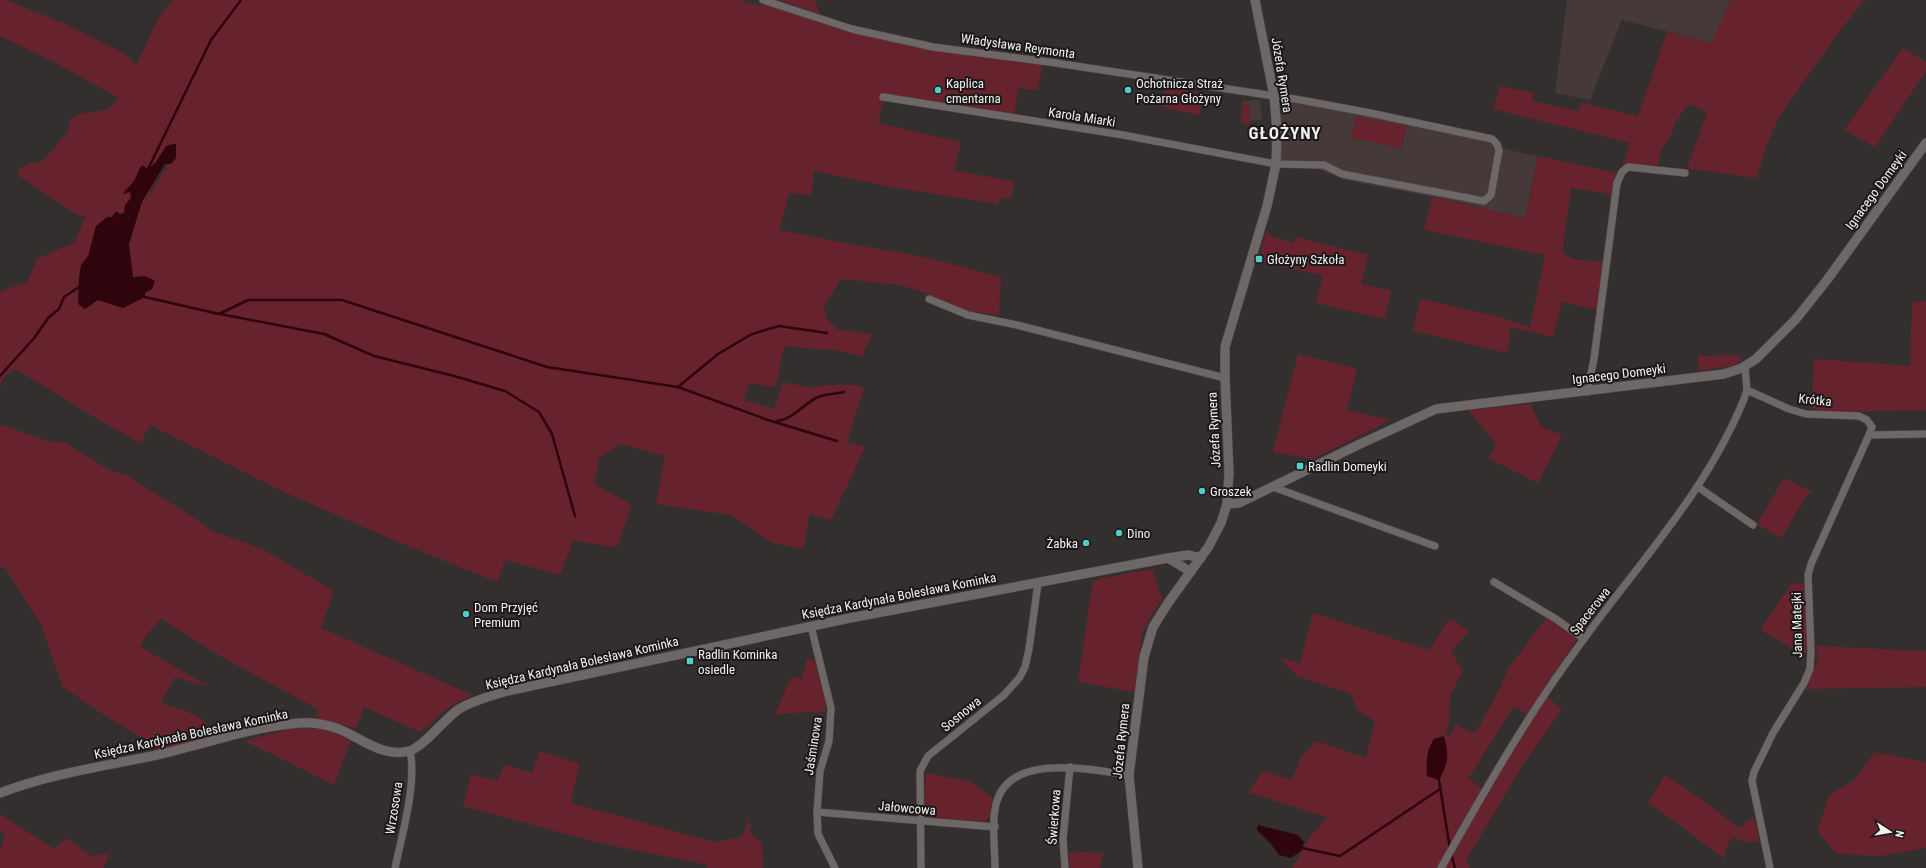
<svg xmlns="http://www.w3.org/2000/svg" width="1926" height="868" viewBox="0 0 1926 868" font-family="'Roboto Condensed',sans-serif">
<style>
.built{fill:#45393a}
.green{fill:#67232d;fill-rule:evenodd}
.water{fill:#2f040c}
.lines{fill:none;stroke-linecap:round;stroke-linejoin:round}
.stream{stroke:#2f040c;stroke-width:2.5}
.minor-casing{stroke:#4f4b4b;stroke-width:8}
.tertiary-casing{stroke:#4f4b4b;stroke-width:10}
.minor{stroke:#6d6767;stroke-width:7}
.tertiary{stroke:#6d6767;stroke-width:9}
.poi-dot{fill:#52cdcc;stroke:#1a1818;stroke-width:1.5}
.labels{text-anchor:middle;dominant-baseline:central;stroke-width:4;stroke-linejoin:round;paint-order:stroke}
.street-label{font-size:13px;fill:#f2efef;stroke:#1a1818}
.poi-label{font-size:13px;fill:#f2efef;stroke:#1a1818;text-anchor:start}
.district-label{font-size:17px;font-weight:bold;letter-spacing:1px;fill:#f2efef;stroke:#1a1818}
</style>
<rect width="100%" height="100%" fill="#342f2f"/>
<g class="built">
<path d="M 1567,0 L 1731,0 L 1712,43 L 1622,20 L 1590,100 L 1555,93 Z"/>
<path d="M 1260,100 L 1262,120 L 1250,121 L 1250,125 L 1241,123 L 1242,101 Z"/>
<path d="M 1281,100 L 1334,109 L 1476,138 L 1508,150 L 1538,156 L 1525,218 L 1453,201 L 1346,180 L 1317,169 L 1281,166 Z"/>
</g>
<g class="green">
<path d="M 0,0 L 6,0 L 65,24 L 127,55 L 136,66 C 148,43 154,19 173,0 L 740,0 L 753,5 L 767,5 L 837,29 L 931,50 L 1042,65 L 1038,90 L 1018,88 L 1014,116 L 885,94 L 878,123 L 961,142 L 954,170 L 1014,182 L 1011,198 L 999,199 L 998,204 L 891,187 L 814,171 L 811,195 L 789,193 L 779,230 L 844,243 L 920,256 L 1001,277 L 999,315 L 965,310 L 927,293 L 901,285 L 841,279 L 824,305 L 826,318 L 838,330 L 872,334 L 862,356 L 839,351 L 784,346 L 776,387 L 749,383 L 744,400 L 774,409 L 783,382 L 811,388 L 823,385 L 857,385 L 864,388 L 847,442 L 865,447 L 831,520 L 810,514 L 803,549 L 772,543 L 731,515 L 656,504 L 665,456 L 621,444 L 599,458 L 594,484 L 632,505 L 617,547 L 573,541 L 560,575 L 505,560 L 497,582 L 398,542 L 284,492 L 150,425 L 140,443 L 92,416 L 16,369 L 4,376 L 0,388 L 0,294 L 3,290 L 27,282 L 38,258 L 74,243 L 86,216 L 77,215 L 18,175 L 19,169 L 31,163 L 43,161 L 69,130 L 69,120 L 83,113 L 107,110 L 119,98 L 52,61 L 0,36 ZM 173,144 L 177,151 L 145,202 Z"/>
<path d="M 780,0 L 815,0 L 820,14 Z"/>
<path d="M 1731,0 L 1875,0 L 1863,1 L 1836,36 L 1778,118 L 1764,153 L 1757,178 L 1687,168 L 1707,113 L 1691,104 L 1686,107 L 1676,122 L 1670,137 L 1661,150 L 1658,164 L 1655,166 L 1628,165 L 1621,169 L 1630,143 L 1493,109 L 1500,86 L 1534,93 L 1532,101 L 1579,111 L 1581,103 L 1638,116 L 1667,32 L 1711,43 Z"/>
<path d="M 1903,48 L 1926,62 L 1926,71 L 1875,147 L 1844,130 Z"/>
<path d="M 1165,87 L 1203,93 L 1199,115 L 1162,107 Z"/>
<path d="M 1242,103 L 1249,105 L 1250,125 L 1241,123 Z"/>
<path d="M 1356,116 L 1406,126 L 1402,148 L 1351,138 Z"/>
<path d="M 1538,156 L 1617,173 L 1610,204 L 1610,196 L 1606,193 L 1571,188 L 1562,252 L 1573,259 L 1603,262 L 1598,310 L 1562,302 L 1553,337 L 1511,327 L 1507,353 L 1413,331 L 1420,299 L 1500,317 L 1530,327 L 1545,255 L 1424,230 L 1432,197 L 1525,218 Z"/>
<path d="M 1266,231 L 1268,231 L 1268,235 L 1293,243 L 1295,237 L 1368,255 L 1361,284 L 1391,291 L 1384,319 L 1316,303 L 1323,275 L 1258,262 Z"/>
<path d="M 1926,301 L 1926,410 L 1835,412 L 1812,409 L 1814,359 L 1910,366 L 1912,303 Z"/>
<path d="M 1298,354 L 1357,369 L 1347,410 L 1391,420 L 1313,459 L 1273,452 Z"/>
<path d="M 1740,355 L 1741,361 L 1731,366 L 1698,371 L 1698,356 Z"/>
<path d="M 1530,404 L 1542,427 L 1562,435 L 1538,483 L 1489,459 L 1496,444 L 1468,410 Z"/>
<path d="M 0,424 L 47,441 L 64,442 L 111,471 L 126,475 L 185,512 L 212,531 L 262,549 L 334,591 L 321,628 L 472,695 L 452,705 L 420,732 L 364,707 L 356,728 L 316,718 L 318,709 L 220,656 L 165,621 L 162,618 L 147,634 L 140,647 L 212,688 L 175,677 L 161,703 L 183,710 L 202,719 L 220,740 L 162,754 L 143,738 L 110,719 L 63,687 L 40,623 L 5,568 L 0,566 Z"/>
<path d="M 1784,478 L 1812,492 L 1807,495 L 1781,538 L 1757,524 Z"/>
<path d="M 1152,569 L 1162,599 L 1151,615 L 1142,634 L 1134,692 L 1078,682 L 1093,580 Z"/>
<path d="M 1804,581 L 1808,652 L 1799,652 L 1760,630 L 1792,583 L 1800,584 Z"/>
<path d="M 1313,613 L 1429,650 L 1450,618 L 1469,631 L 1451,652 L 1463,671 L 1450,695 L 1449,723 L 1446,732 L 1449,737 L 1456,725 L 1475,734 L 1500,688 L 1508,669 L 1547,617 L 1577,639 L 1527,714 L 1514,706 L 1468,779 L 1482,788 L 1438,868 L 1292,868 L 1312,834 L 1328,818 L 1248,792 L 1263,771 L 1292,780 L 1301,756 L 1316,741 L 1366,758 L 1375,721 L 1358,711 L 1351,694 L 1297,676 L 1279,658 L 1300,663 Z"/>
<path d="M 1816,646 L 1926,651 L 1926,687 L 1805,689 L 1818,663 Z"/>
<path d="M 807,659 L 815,660 L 825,702 L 825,712 L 786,713 L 775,715 L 791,677 L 802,679 Z"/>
<path d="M 1547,697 L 1562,709 L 1524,763 L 1466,860 L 1470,868 L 1444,868 L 1525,728 Z"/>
<path d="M 293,728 L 323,729 L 351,740 L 334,785 L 245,741 Z"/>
<path d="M 540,751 L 579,764 L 571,803 L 714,842 L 742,837 L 750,817 L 750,833 L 762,843 L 763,868 L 706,868 L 708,865 L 600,843 L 463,806 L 471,774 L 497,781 L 504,765 L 532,773 Z"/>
<path d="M 1875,752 L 1926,762 L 1926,848 L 1879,856 L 1837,854 L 1817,831 L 1829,796 L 1854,780 Z"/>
<path d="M 926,773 L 969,781 L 994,799 L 992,815 L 983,822 L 930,818 L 926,815 L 924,804 Z"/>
<path d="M 1665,775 L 1704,801 L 1739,828 L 1753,817 L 1758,832 L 1758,842 L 1746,842 L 1732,837 L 1725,849 L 1725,859 L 1648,802 Z"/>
<path d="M 0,814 L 54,849 L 66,838 L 91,856 L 110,853 L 103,868 L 0,868 L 0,850 L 5,836 L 0,831 Z"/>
<path d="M 1085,852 L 1103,853 L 1100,868 L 1070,868 L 1069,853 Z"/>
</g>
<g class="water">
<path d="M 173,144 L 176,144 L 176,158 L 171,164 L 165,164 L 142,202 L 129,244 L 133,277 L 145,276 L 155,281 L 152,289 L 145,293 L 145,297 L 123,308 L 98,300 L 85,309 L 78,304 L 79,277 L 81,265 L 88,256 L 96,226 L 107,217 L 112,217 L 116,211 L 120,214 L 124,213 L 125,205 L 131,198 L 130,192 L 123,194 C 126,188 131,186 134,181 C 137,176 138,170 142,165 L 148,169 L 156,162 L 166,146 Z"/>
<path d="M 1444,736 C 1449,755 1449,762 1439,780 L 1427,776 C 1426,762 1426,751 1434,739 Z"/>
<path d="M 1258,825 L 1298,835 L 1304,842 L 1301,851 L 1291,858 L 1279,855 L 1271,844 L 1257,830 Z"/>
</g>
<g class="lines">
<g class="stream">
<path d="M 148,169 L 211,40 L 241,0"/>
<path d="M 145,297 L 219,314 L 248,300 L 342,300 L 547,367 L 678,387 L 768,420 L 837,441"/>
<path d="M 220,314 L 324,334 L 374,356 L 454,376 L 505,391 L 539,412 L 552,434 L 575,516"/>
<path d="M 0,376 L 35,337 L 48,318 L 59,309 L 64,297 L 79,287"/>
<path d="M 678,387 L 718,354 L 752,334 L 779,326 L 827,333"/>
<path d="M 777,421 C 794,419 803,404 818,397 C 825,394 836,394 844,392"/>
<path d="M 1439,780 L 1450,849"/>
<path d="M 1302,848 L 1340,856 L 1440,789"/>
<path d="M 1451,854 L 1455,868"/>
</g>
<g class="minor-casing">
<g id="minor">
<path d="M 763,0 L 852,29 L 933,47 L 1049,62 L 1301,100 L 1370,113 L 1492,139 L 1497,144 L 1499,150 L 1491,195 L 1484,201 L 1342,174 L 1324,165 L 1276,164 L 1123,135 L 883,97"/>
<path d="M 929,299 L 968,315 L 1017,325 L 1225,378"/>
<path d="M 1747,390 L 1789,409 L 1806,414 L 1859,416 L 1867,420 L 1872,427 L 1869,435"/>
<path d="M 1587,392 L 1594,359 L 1617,183 L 1622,172 L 1628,167 L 1685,173"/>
<path d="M 1273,487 L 1435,546"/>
<path d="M 1698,487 L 1753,525"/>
<path d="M 1494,582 L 1556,619 L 1584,639"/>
<path d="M 811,626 L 831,708 L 829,741 L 820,771 L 817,812 L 818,834 L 835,868"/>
<path d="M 817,812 L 995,827"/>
<path d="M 395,868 C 402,835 417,783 410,751"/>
<path d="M 921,868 L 920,771 L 928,756 L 1004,695 L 1020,677 L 1025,667 L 1029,649 L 1038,583"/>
<path d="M 995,868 C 995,849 991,819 997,801 C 1012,752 1093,770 1129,775"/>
<path d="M 1065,868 L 1063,839 L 1070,767"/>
<path d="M 1441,868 C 1484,792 1526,717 1578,647 C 1636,566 1706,493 1744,399 L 1747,390 L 1745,367"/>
<path d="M 1770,868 L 1752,781 L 1754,772 L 1773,733 L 1804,683 L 1810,669 L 1811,651 L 1808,575 L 1811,564 L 1869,435 L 1926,434"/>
</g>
</g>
<g class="tertiary-casing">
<g id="tertiary">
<path d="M 1227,504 L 1239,503 L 1360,444 L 1436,409 L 1724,374 L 1742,368 L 1756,359 L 1796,319 L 1827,280 L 1926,143"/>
<path d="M 1168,558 L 1191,572"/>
<path d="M 0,793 C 51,773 108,766 161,754 C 205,744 255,726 300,723 C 313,722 329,725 341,730 C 362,739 384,758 409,751 C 424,747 444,719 459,709 C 474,700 491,696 507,691 L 850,618 L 1168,558 L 1188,555 L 1201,558"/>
<path d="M 1138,868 L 1129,775 L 1144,657 L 1153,627 L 1168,603 L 1209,546 L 1221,523 L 1227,504 L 1229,473 L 1225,378 L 1225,347 L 1267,206 L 1276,164 L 1277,131 L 1274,96 L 1255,0"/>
</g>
</g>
<use href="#minor" class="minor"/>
<use href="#tertiary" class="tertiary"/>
</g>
<g class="poi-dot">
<circle cx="938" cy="90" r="4"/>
<circle cx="1128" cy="90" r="4"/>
<rect x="1255" y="255" width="8" height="8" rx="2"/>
<rect x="1296" y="462" width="8" height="8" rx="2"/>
<circle cx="1202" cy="491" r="4"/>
<circle cx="1119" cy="533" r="4"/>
<circle cx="1086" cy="543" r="4"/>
<circle cx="466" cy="614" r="4"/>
<rect x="686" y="657" width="8" height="8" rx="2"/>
</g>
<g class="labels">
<g class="street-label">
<text transform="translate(1018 46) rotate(8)">Władysława Reymonta</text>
<text transform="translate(1282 75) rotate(81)">Józefa Rymera</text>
<text transform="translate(1082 117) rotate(9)">Karola Miarki</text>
<text transform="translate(1876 190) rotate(-54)">Ignacego Domeyki</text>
<text transform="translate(1619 374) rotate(-7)">Ignacego Domeyki</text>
<text transform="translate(1815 400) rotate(6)">Krótka</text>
<text transform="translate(1214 430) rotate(-93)">Józefa Rymera</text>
<text transform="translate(899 596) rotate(-11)">Księdza Kardynała Bolesława Kominka</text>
<text transform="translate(1590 611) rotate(-52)">Spacerowa</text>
<text transform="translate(1797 625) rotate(-91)">Jana Matejki</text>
<text transform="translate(582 663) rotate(-13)">Księdza Kardynała Bolesława Kominka</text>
<text transform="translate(961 714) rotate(-39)">Sosnowa</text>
<text transform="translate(191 734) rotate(-12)">Księdza Kardynała Bolesława Kominka</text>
<text transform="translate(1121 741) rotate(-84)">Józefa Rymera</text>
<text transform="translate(813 746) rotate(-81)">Jaśminowa</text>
<text transform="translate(394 808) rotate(-81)">Wrzosowa</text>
<text transform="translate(907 808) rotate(5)">Jałowcowa</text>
<text transform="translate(1054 817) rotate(-86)">Świerkowa</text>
</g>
<g class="poi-label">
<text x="946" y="83">Kaplica<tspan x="946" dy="15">cmentarna</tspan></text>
<text x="1136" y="83">Ochotnicza Straż<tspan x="1136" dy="15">Pożarna Głożyny</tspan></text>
<text x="1267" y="259">Głożyny Szkoła</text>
<text x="1308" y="466">Radlin Domeyki</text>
<text x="1210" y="491">Groszek</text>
<text x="1127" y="533">Dino</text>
<text x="1078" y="543" text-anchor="end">Żabka</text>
<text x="474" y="607">Dom Przyjęć<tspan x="474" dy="15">Premium</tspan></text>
<text x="698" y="654">Radlin Kominka<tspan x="698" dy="15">osiedle</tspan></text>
</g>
<g class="district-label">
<text x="1285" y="133">GŁOŻYNY</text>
</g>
</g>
<g transform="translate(1890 832) rotate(102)" stroke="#1a1818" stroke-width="3" paint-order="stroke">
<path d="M0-3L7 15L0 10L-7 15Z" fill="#f2efef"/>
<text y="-6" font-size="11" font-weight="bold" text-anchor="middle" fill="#f2efef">N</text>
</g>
</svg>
